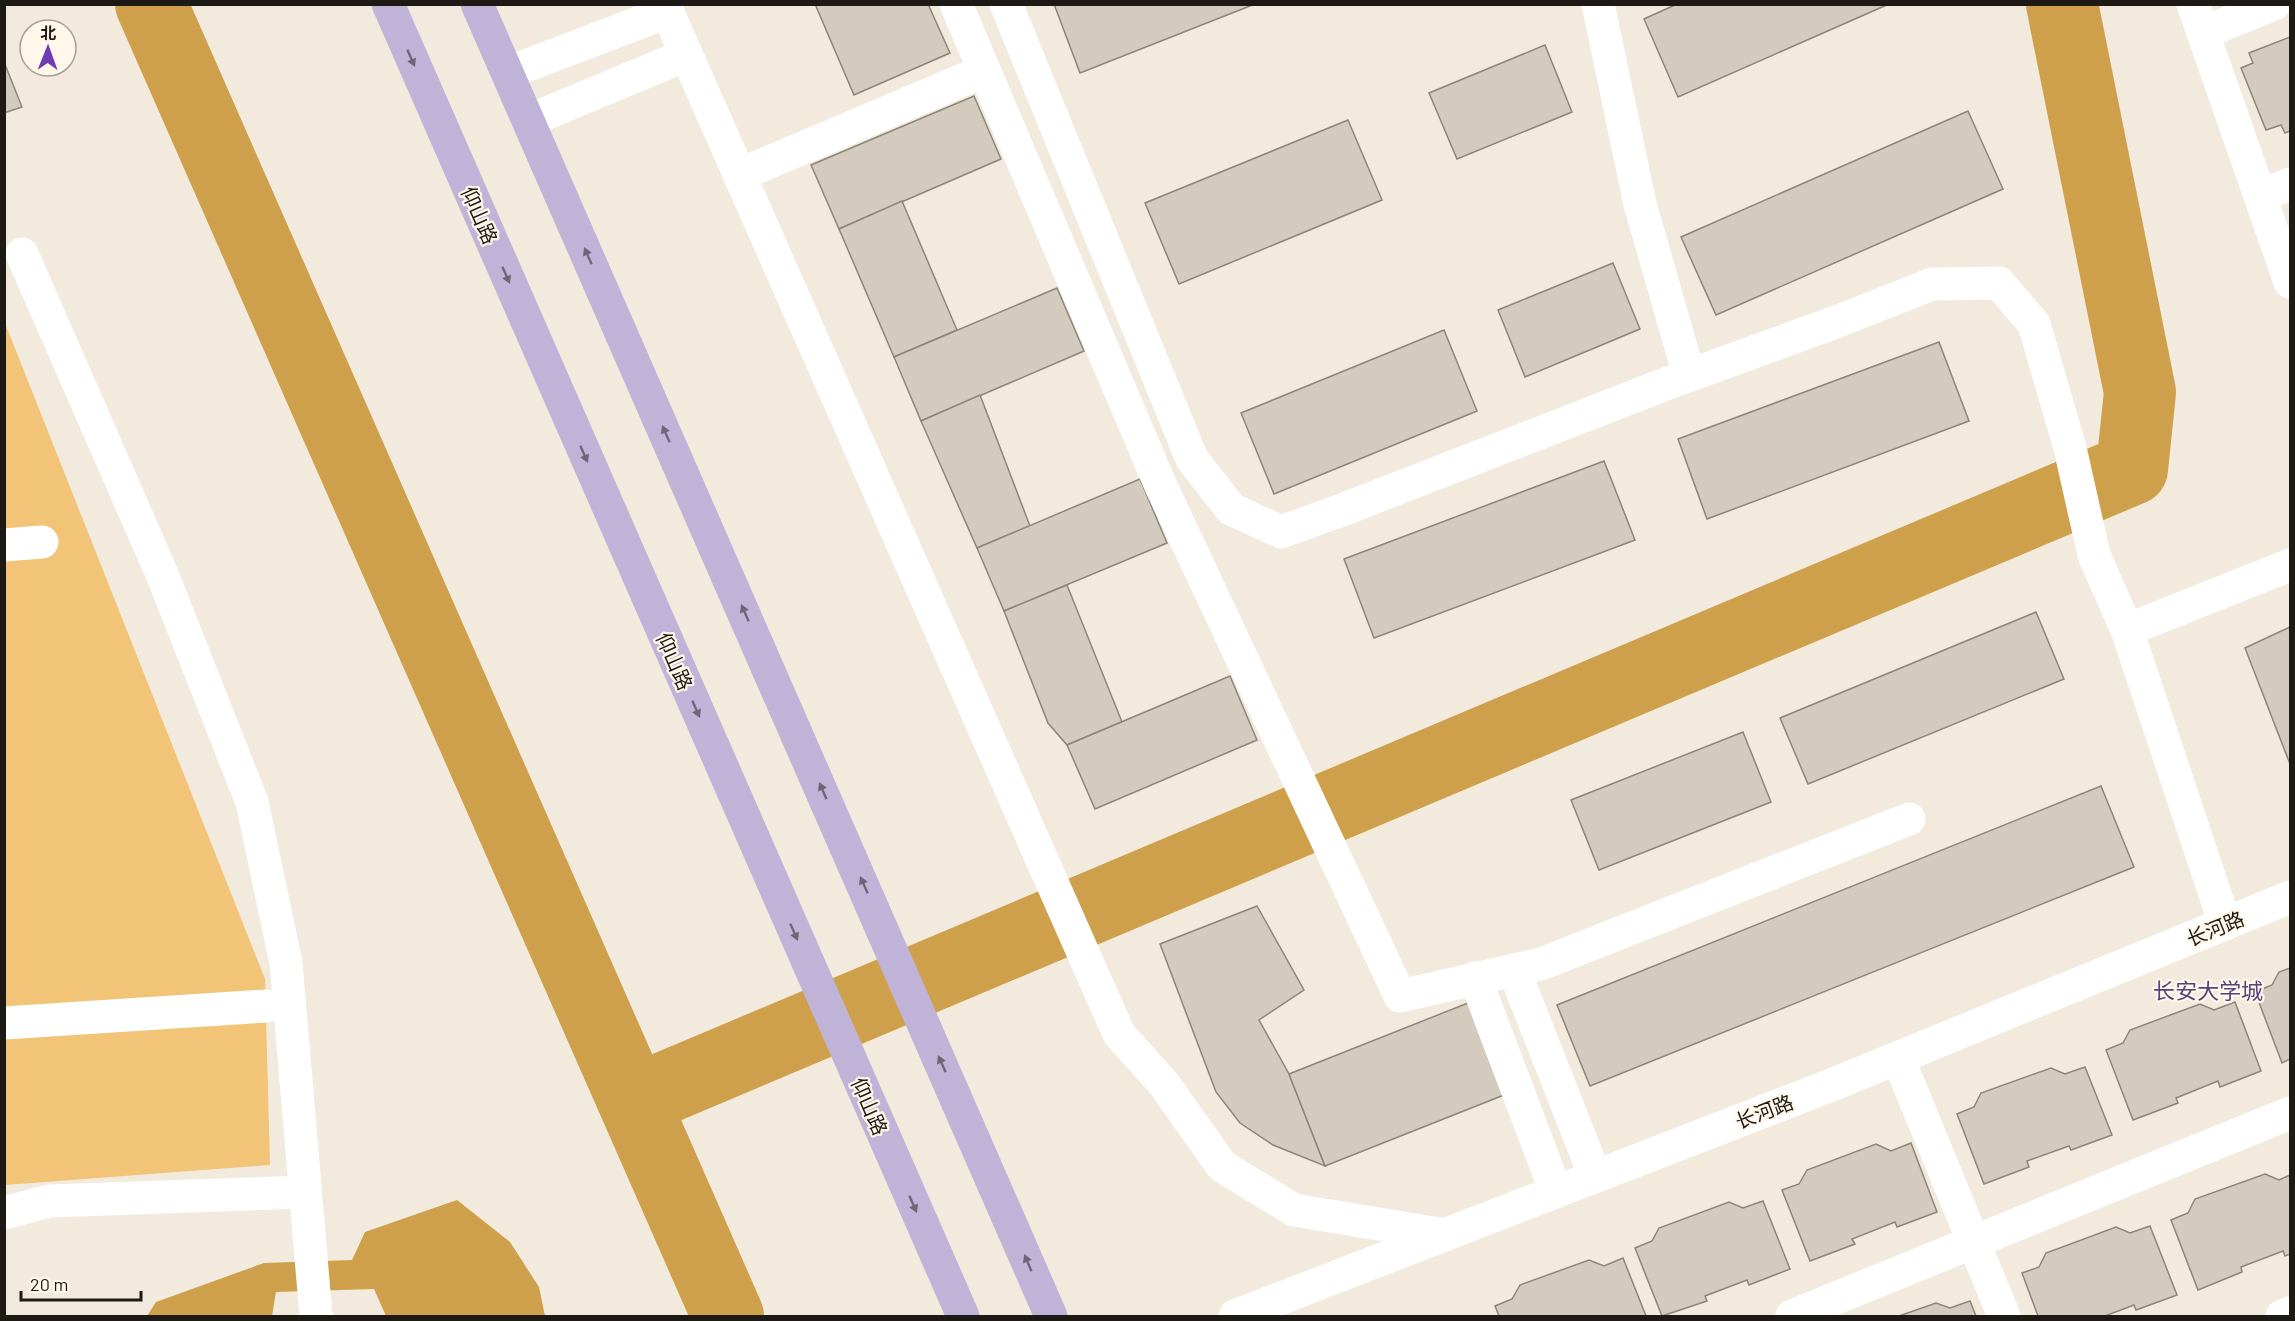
<svg xmlns="http://www.w3.org/2000/svg" width="2295" height="1321" viewBox="0 0 2295 1321" font-family="Barlow,'Noto Sans SC',sans-serif">
<style>
.green{fill:#f1c477}
.water{fill:#cfa04b}
.lines{fill:none;stroke-linecap:round;stroke-linejoin:round}
.river{stroke:#cfa04b;stroke-width:72}
.building{fill:#d2cbbe;stroke:#8c8579;stroke-width:1.5}
.minor{stroke:#fff;stroke-width:33}
.major{stroke:#bfb3d8;stroke-width:33}
.oneway{fill:#6e6677}
.labels{text-anchor:middle;dominant-baseline:central;stroke-width:4.5;stroke-linejoin:round;paint-order:stroke}
.street-label{font-size:20px;fill:#1d1a16;stroke:#fff7ea}
.quarter-label{font-size:22px;fill:#57407d;stroke:#fff7ea}
</style>
<rect width="100%" height="100%" fill="#f1eadd"/>
<path class="green" d="M 5,323 L 265,979 L 270,1165 L 5,1185 Z"/>
<path class="water" d="M 457,1200 L 510,1242 L 539,1287 L 545,1316 L 386,1316 L 374,1289 L 276,1292 L 272,1316 L 147,1316 L 156,1302 L 264,1263 L 352,1260 L 365,1232 Z"/>
<g class="lines">
<g class="river">
<path d="M 151,4 L 728,1316"/>
<path d="M 634,1101 L 2132,469 L 2140,392 L 2062,4"/>
</g>
</g>
<g class="building">
<path d="M 815,4 L 928,4 L 950,53 L 854,95 Z"/>
<path d="M 1054,4 L 1255,4 L 1080,73 Z"/>
<path d="M 1677,4 L 1889,4 L 1678,97 L 1644,19 Z"/>
<path d="M 2290,37 L 2290,131 L 2285,133 L 2281,125 L 2266,130 L 2241,68 L 2253,63 L 2249,53 Z"/>
<path d="M 1545,45 L 1572,112 L 1457,159 L 1429,93 Z"/>
<path d="M 4,62 L 22,107 L 4,113 Z"/>
<path d="M 974,96 L 1001,159 L 839,229 L 811,165 Z"/>
<path d="M 1968,111 L 2003,189 L 1716,315 L 1681,237 Z"/>
<path d="M 1348,120 L 1382,200 L 1179,284 L 1145,203 Z"/>
<path d="M 902,201 L 957,330 L 894,357 L 839,229 Z"/>
<path d="M 1613,263 L 1640,329 L 1525,377 L 1498,310 Z"/>
<path d="M 1057,288 L 1084,351 L 921,421 L 894,357 Z"/>
<path d="M 1444,330 L 1477,411 L 1274,494 L 1241,413 Z"/>
<path d="M 1939,342 L 1969,421 L 1707,519 L 1678,439 Z"/>
<path d="M 980,395 L 1030,526 L 977,548 L 921,421 Z"/>
<path d="M 1604,461 L 1635,540 L 1374,638 L 1344,559 Z"/>
<path d="M 1140,479 L 1167,543 L 1004,611 L 977,548 Z"/>
<path d="M 1067,585 L 1122,722 L 1067,745 L 1048,723 L 1004,611 Z"/>
<path d="M 2036,612 L 2064,679 L 1808,784 L 1780,718 Z"/>
<path d="M 2290,627 L 2290,764 L 2245,648 Z"/>
<path d="M 1230,676 L 1257,740 L 1095,809 L 1067,745 Z"/>
<path d="M 1743,732 L 1771,802 L 1599,870 L 1571,800 Z"/>
<path d="M 2101,786 L 2134,867 L 1590,1086 L 1557,1005 Z"/>
<path d="M 1257,906 L 1304,990 L 1259,1020 L 1289,1074 L 1325,1166 L 1273,1145 L 1240,1123 L 1216,1092 L 1160,944 Z"/>
<path d="M 2290,968 L 2290,1059 L 2282,1063 L 2255,992 L 2272,985 L 2279,972 Z"/>
<path d="M 2235,1002 L 2261,1071 L 2220,1087 L 2218,1081 L 2176,1098 L 2178,1103 L 2133,1120 L 2106,1050 L 2123,1043 L 2130,1030 L 2200,1004 L 2214,1010 Z"/>
<path d="M 1468,1003 L 1504,1095 L 1325,1166 L 1289,1074 Z"/>
<path d="M 2085,1067 L 2112,1135 L 2071,1150 L 2069,1146 L 2027,1161 L 2029,1167 L 1984,1184 L 1957,1114 L 1974,1107 L 1981,1093 L 2051,1068 L 2065,1074 Z"/>
<path d="M 1911,1143 L 1937,1212 L 1897,1227 L 1895,1222 L 1852,1239 L 1855,1244 L 1810,1261 L 1782,1190 L 1799,1184 L 1807,1170 L 1876,1144 L 1891,1151 Z"/>
<path d="M 2265,1174 L 2279,1180 L 2290,1175 L 2290,1254 L 2285,1256 L 2283,1251 L 2241,1267 L 2242,1272 L 2198,1290 L 2171,1220 L 2188,1213 L 2195,1199 Z"/>
<path d="M 1763,1201 L 1790,1269 L 1749,1285 L 1747,1280 L 1705,1296 L 1707,1301 L 1662,1316 L 1635,1248 L 1652,1241 L 1659,1228 L 1729,1202 L 1743,1208 Z"/>
<path d="M 2150,1226 L 2177,1295 L 2136,1310 L 2134,1305 L 2105,1316 L 2038,1316 L 2022,1273 L 2039,1267 L 2046,1253 L 2116,1227 L 2130,1233 Z"/>
<path d="M 1623,1258 L 1646,1316 L 1499,1316 L 1495,1306 L 1512,1299 L 1520,1285 L 1589,1260 L 1604,1266 Z"/>
<path d="M 1970,1301 L 1976,1316 L 1899,1316 L 1936,1303 L 1950,1308 Z"/>
</g>
<g class="lines">
<g class="minor">
<path d="M 664,4 L 1119,1034 L 1164,1084 L 1222,1166 L 1294,1210 L 1445,1235"/>
<path d="M 956,4 L 1160,484 L 1400,996 L 1541,964 L 1909,819"/>
<path d="M 1006,4 L 1192,459 L 1231,509 L 1281,532 L 1342,510 L 1663,385 L 1836,322 L 1932,284 L 1999,283 L 2034,324 L 2070,448 L 2094,555 L 2127,630 L 2225,924"/>
<path d="M 1598,4 L 1640,204 L 1689,375"/>
<path d="M 2193,4 L 2290,282"/>
<path d="M 2203,33 L 2274,4"/>
<path d="M 507,73 L 667,12"/>
<path d="M 528,121 L 686,55"/>
<path d="M 739,175 L 984,71"/>
<path d="M 2260,196 L 2290,184"/>
<path d="M 22,254 L 162,574 L 252,802 L 286,963 L 316,1316"/>
<path d="M 4,545 L 42,542"/>
<path d="M 2127,630 L 2290,565"/>
<path d="M 1514,970 L 1595,1176"/>
<path d="M 1475,978 L 1556,1192"/>
<path d="M 4,1023 L 266,1006"/>
<path d="M 1898,1058 L 2004,1316"/>
<path d="M 4,1213 L 49,1201 L 305,1192"/>
<path d="M 1235,1316 L 1829,1086 L 2290,897"/>
<path d="M 1792,1316 L 2290,1113"/>
<path d="M 2282,1316 L 2290,1313"/>
</g>
<g class="major">
<path d="M 388,4 L 963,1316"/>
<path d="M 477,4 L 1051,1316"/>
</g>
</g>
<defs><path id="oneway-solid" d="M-6-.8H1V-3.2L6.5 0L1 3.2V.8H-6Z" transform="scale(1.5)"/></defs>
<g class="oneway">
<use href="#oneway-solid" transform="translate(411 58) rotate(66)"/>
<use href="#oneway-solid" transform="translate(588 256) rotate(-114)"/>
<use href="#oneway-solid" transform="translate(506 275) rotate(66)"/>
<use href="#oneway-solid" transform="translate(666 434) rotate(-114)"/>
<use href="#oneway-solid" transform="translate(584 454) rotate(66)"/>
<use href="#oneway-solid" transform="translate(745 613) rotate(-114)"/>
<use href="#oneway-solid" transform="translate(696 709) rotate(66)"/>
<use href="#oneway-solid" transform="translate(823 791) rotate(-113)"/>
<use href="#oneway-solid" transform="translate(864 885) rotate(-114)"/>
<use href="#oneway-solid" transform="translate(794 932) rotate(66)"/>
<use href="#oneway-solid" transform="translate(942 1064) rotate(-114)"/>
<use href="#oneway-solid" transform="translate(913 1204) rotate(66)"/>
<use href="#oneway-solid" transform="translate(1028 1263) rotate(-113)"/>
</g>
<g class="labels">
<g class="street-label">
<text transform="translate(480 215) rotate(66)">仰山路</text>
<text transform="translate(675 661) rotate(66)">仰山路</text>
<text transform="translate(2215 928) rotate(-22)">长河路</text>
<text transform="translate(870 1106) rotate(66)">仰山路</text>
<text transform="translate(1764 1111) rotate(-21)">长河路</text>
</g>
<g class="quarter-label">
<text x="2208" y="990">长安大学城</text>
</g>
</g>
<rect width="2295" height="1321" fill="none" stroke="#1d1a16" stroke-width="12"/>
<g transform="translate(48 48) rotate(1)"><circle r="28" fill="#fff7ea" stroke="#a59f95" stroke-width="1.5"/>
<path d="M0-4.5L10 22L0 15L-10 22Z" fill="#703cb3"/>
<text y="-9" font-size="16" font-weight="bold" text-anchor="middle" fill="#1d1a16">北</text>
</g>
<path d="M21 1291v9h120v-9" fill="none" stroke="#1d1a16" stroke-width="3"/>
<text x="30" y="1291" font-size="18" fill="#1d1a16" stroke="#fff7ea" stroke-width="4.5" paint-order="stroke">20 m</text>
</svg>
